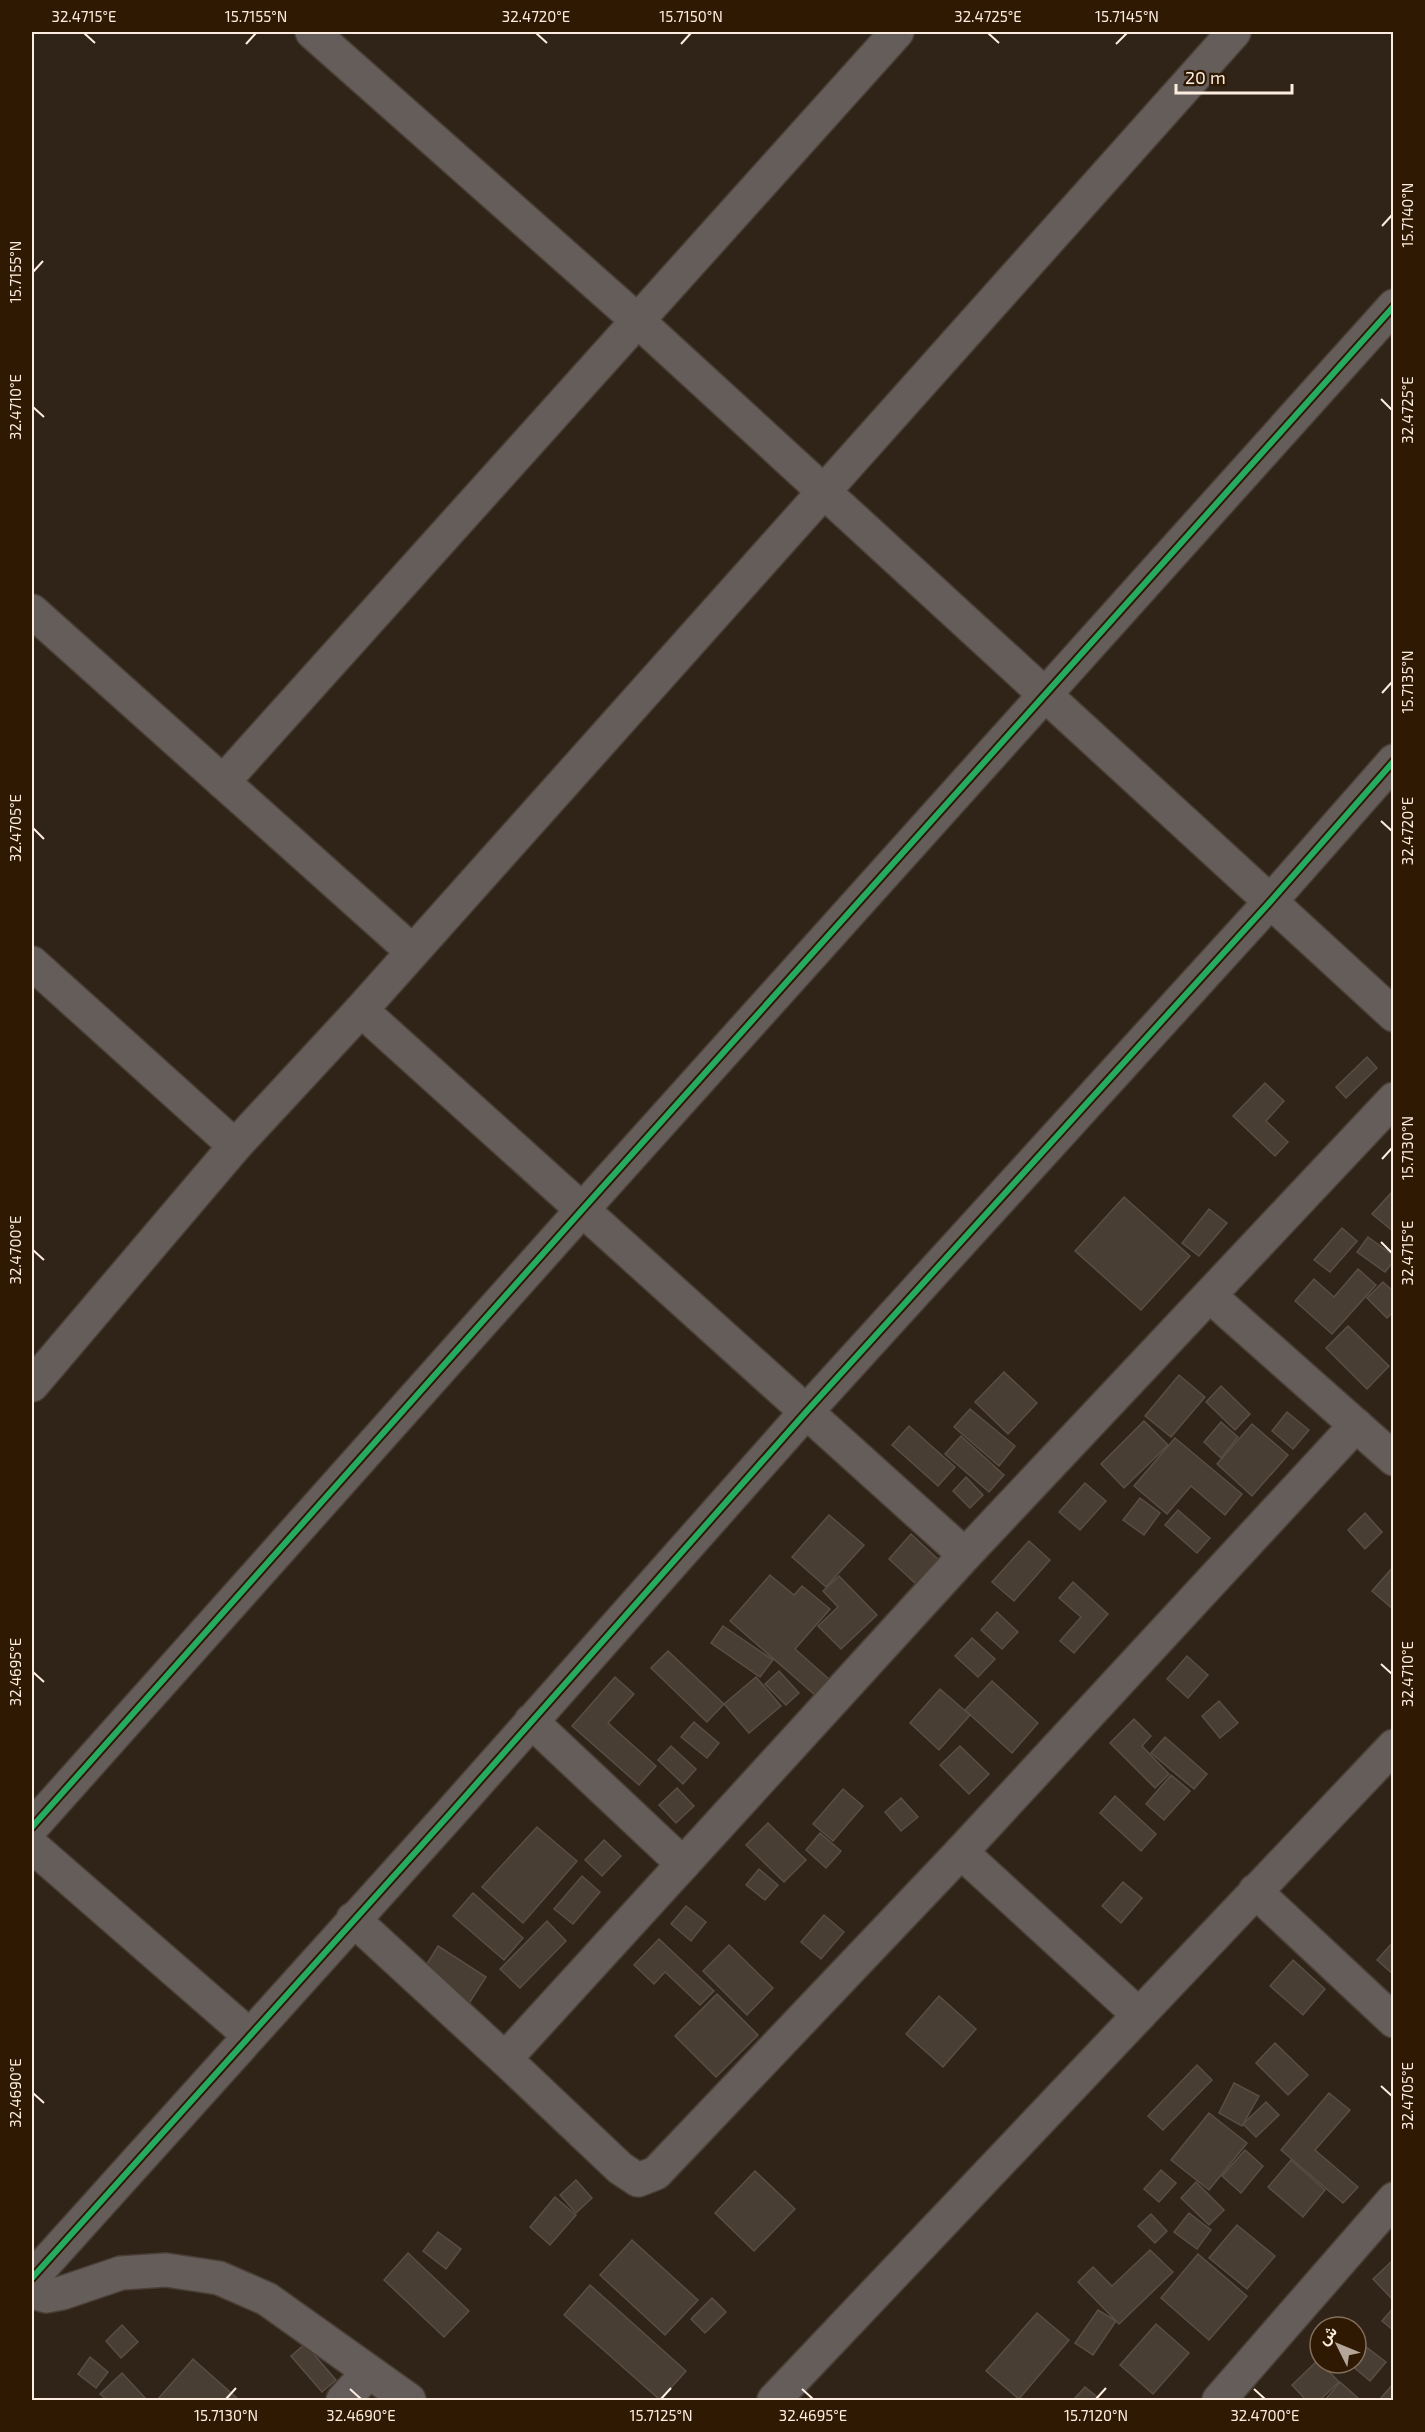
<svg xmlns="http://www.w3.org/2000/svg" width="1425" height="2432" viewBox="0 0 1425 2432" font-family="'Exo 2',Vazirmatn,sans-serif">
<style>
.building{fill:#483e34;stroke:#594e45;stroke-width:1.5}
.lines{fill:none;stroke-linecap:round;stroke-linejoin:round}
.minor-casing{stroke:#4a3f36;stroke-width:36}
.tertiary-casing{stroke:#4a3f36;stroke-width:36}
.minor{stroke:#655d59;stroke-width:33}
.tertiary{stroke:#655d59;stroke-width:33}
.cycleway-casing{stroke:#2f1903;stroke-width:10}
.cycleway{stroke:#26ab63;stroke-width:6}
.ticks{fill:none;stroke:#fdede0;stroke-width:2}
.neatline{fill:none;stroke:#fdede0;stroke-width:2}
.ticks-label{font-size:15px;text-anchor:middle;fill:#fdede0}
</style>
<rect width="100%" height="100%" fill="#302318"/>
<g class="building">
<path d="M 1367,1057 L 1377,1068 L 1346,1098 L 1336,1087 Z"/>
<path d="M 1265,1083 L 1284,1101 L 1266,1121 L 1288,1142 L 1275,1156 L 1233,1116 Z"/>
<path d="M 1392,1192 L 1394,1193 L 1394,1232 L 1372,1214 Z"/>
<path d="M 1124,1197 L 1190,1256 L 1141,1310 L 1075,1251 Z"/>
<path d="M 1209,1209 L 1227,1223 L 1199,1256 L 1182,1243 Z"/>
<path d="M 1342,1228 L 1357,1241 L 1330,1272 L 1314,1260 Z"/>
<path d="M 1368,1237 L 1394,1256 L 1394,1261 L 1385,1272 L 1357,1252 Z"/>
<path d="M 1358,1269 L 1376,1285 L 1332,1334 L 1295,1301 L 1314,1279 L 1334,1297 Z"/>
<path d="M 1383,1282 L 1394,1292 L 1394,1311 L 1387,1318 L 1367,1298 Z"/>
<path d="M 1348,1326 L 1389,1366 L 1367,1389 L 1326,1348 Z"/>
<path d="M 1004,1372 L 1037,1403 L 1008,1434 L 975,1402 Z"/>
<path d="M 1179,1375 L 1205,1397 L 1171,1437 L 1145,1416 Z"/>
<path d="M 1221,1386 L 1250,1414 L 1235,1430 L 1206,1402 Z"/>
<path d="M 970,1409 L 1015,1446 L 999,1466 L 954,1427 Z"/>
<path d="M 1287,1412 L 1309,1430 L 1293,1449 L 1272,1431 Z"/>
<path d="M 1144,1421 L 1168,1445 L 1124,1488 L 1101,1464 Z"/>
<path d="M 1221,1422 L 1238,1437 L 1221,1458 L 1204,1442 Z"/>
<path d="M 1252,1424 L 1288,1455 L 1252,1496 L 1217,1464 Z"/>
<path d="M 909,1426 L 955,1467 L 938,1486 L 892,1445 Z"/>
<path d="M 961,1436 L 1004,1475 L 989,1492 L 945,1454 Z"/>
<path d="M 1175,1438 L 1242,1494 L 1225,1515 L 1191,1486 L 1167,1514 L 1134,1486 Z"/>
<path d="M 966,1477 L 983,1495 L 970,1508 L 953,1491 Z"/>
<path d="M 1085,1483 L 1106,1501 L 1080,1530 L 1059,1512 Z"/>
<path d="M 1140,1498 L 1160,1513 L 1144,1535 L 1123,1520 Z"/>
<path d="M 1178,1510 L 1210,1538 L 1197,1553 L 1165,1525 Z"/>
<path d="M 1365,1513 L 1382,1532 L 1365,1549 L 1348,1530 Z"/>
<path d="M 829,1515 L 864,1545 L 826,1587 L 792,1557 Z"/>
<path d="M 911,1534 L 940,1561 L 917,1585 L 889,1559 Z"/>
<path d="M 1029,1541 L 1050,1560 L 1014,1601 L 992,1582 Z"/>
<path d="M 1394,1566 L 1394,1610 L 1372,1591 Z"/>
<path d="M 770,1575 L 794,1595 L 802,1586 L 830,1609 L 795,1649 L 829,1679 L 815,1695 L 730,1621 Z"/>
<path d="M 839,1576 L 877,1615 L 841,1649 L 818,1626 L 838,1607 L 823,1591 Z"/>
<path d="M 1073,1582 L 1108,1614 L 1074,1653 L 1060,1641 L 1081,1617 L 1059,1598 Z"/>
<path d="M 997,1612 L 1018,1632 L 1002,1649 L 981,1630 Z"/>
<path d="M 723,1626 L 773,1660 L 760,1677 L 711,1643 Z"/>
<path d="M 972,1638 L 995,1659 L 978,1677 L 955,1656 Z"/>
<path d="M 668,1651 L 724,1704 L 707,1722 L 651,1668 Z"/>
<path d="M 1187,1656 L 1208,1675 L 1188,1698 L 1167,1679 Z"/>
<path d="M 779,1671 L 799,1693 L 786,1705 L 765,1684 Z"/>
<path d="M 615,1677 L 634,1694 L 608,1723 L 656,1766 L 639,1785 L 572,1726 Z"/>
<path d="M 756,1677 L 781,1706 L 749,1733 L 724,1704 Z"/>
<path d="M 992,1681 L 1038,1723 L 1012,1753 L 965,1710 Z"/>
<path d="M 940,1689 L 970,1715 L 939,1750 L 910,1723 Z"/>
<path d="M 1219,1701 L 1238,1723 L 1220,1738 L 1202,1716 Z"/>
<path d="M 1134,1719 L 1151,1736 L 1142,1746 L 1169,1774 L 1155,1788 L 1110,1743 Z"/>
<path d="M 694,1722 L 719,1743 L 707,1758 L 681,1737 Z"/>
<path d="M 1165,1737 L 1207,1774 L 1194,1789 L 1151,1753 Z"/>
<path d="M 671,1746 L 696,1769 L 683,1784 L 658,1760 Z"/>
<path d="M 960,1746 L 989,1774 L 969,1794 L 940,1765 Z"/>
<path d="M 1171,1775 L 1190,1791 L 1164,1820 L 1146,1804 Z"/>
<path d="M 677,1788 L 694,1806 L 676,1823 L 659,1805 Z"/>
<path d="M 843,1789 L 863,1806 L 833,1841 L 813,1824 Z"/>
<path d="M 1115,1796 L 1156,1834 L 1141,1851 L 1100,1813 Z"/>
<path d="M 901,1798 L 918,1817 L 901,1831 L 885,1812 Z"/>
<path d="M 768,1823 L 806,1860 L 784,1882 L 746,1845 Z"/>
<path d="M 537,1827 L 577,1861 L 523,1923 L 482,1887 Z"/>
<path d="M 820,1833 L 841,1851 L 826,1868 L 806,1850 Z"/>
<path d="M 604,1840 L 621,1856 L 602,1876 L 585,1860 Z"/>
<path d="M 759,1869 L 778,1885 L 765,1900 L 746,1885 Z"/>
<path d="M 582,1876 L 600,1892 L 573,1924 L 554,1909 Z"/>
<path d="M 1123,1882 L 1142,1898 L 1121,1923 L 1102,1906 Z"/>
<path d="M 473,1893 L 523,1938 L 504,1960 L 453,1916 Z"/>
<path d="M 686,1906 L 706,1922 L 691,1941 L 671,1924 Z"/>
<path d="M 824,1915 L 844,1932 L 821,1959 L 801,1942 Z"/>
<path d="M 547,1921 L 566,1941 L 520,1988 L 500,1969 Z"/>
<path d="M 659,1939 L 714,1991 L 700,2005 L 665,1972 L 654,1984 L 634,1965 Z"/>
<path d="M 1394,1941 L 1394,1975 L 1377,1960 Z"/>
<path d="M 729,1945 L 773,1988 L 747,2015 L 703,1971 Z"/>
<path d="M 438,1946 L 486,1977 L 468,2005 L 420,1975 Z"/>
<path d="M 1293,1960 L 1325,1989 L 1303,2015 L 1270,1986 Z"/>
<path d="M 717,1994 L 758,2035 L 716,2077 L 675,2036 Z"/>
<path d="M 939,1996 L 976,2029 L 943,2067 L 906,2034 Z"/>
<path d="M 1275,2043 L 1308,2075 L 1288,2095 L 1256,2063 Z"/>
<path d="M 1197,2065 L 1212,2080 L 1163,2130 L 1148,2116 Z"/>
<path d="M 1234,2083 L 1259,2096 L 1242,2126 L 1219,2113 Z"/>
<path d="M 1329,2093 L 1350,2110 L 1315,2150 L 1358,2187 L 1343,2203 L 1281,2150 Z"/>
<path d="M 1266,2102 L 1279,2115 L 1256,2137 L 1243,2124 Z"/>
<path d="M 1209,2113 L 1247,2143 L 1209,2190 L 1171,2160 Z"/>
<path d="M 1245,2150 L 1263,2166 L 1241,2193 L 1222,2176 Z"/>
<path d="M 1291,2160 L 1325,2190 L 1303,2217 L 1268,2187 Z"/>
<path d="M 1161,2170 L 1176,2183 L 1159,2202 L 1144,2189 Z"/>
<path d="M 755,2171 L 795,2209 L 754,2251 L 715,2213 Z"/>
<path d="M 576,2180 L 592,2198 L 576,2213 L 560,2195 Z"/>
<path d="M 1196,2182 L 1224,2210 L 1209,2225 L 1181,2198 Z"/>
<path d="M 555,2197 L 576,2215 L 550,2245 L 530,2227 Z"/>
<path d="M 1189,2213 L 1211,2230 L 1197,2249 L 1174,2232 Z"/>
<path d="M 1151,2214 L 1167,2231 L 1155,2243 L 1138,2226 Z"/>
<path d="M 1237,2225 L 1275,2256 L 1247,2289 L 1209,2258 Z"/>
<path d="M 438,2232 L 461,2249 L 446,2269 L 423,2251 Z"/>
<path d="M 632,2240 L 698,2300 L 665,2335 L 600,2275 Z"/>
<path d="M 1150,2250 L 1173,2272 L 1119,2324 L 1078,2282 L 1093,2267 L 1112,2286 Z"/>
<path d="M 408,2253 L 469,2311 L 444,2337 L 384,2280 Z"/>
<path d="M 1198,2254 L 1247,2296 L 1209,2340 L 1161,2298 Z"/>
<path d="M 1392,2261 L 1394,2263 L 1392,2299 L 1373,2279 Z"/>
<path d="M 590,2285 L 686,2371 L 660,2400 L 564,2315 Z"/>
<path d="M 712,2298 L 726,2312 L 705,2333 L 691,2319 Z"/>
<path d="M 1394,2307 L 1394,2331 L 1382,2321 Z"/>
<path d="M 1098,2310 L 1116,2321 L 1093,2355 L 1075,2343 Z"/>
<path d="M 1037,2313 L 1069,2340 L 1019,2399 L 986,2371 Z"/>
<path d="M 1156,2324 L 1189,2353 L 1153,2394 L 1120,2365 Z"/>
<path d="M 122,2325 L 138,2342 L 121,2358 L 106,2341 Z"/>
<path d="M 305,2344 L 336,2380 L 322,2392 L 291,2356 Z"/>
<path d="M 1365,2346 L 1386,2362 L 1370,2381 L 1350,2364 L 1356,2363 L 1356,2357 Z"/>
<path d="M 90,2357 L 108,2372 L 96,2388 L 78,2374 Z"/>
<path d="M 193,2359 L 239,2400 L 157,2400 Z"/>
<path d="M 1318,2360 L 1339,2382 L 1320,2400 L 1306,2400 L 1292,2385 Z"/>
<path d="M 122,2373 L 147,2400 L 107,2400 L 100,2394 Z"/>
<path d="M 1340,2382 L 1358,2398 L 1356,2400 L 1325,2400 Z"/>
<path d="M 1394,2383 L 1394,2400 L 1379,2400 Z"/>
<path d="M 1085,2387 L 1101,2400 L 1073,2400 Z"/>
</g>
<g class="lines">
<g class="minor-casing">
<g id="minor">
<path d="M 312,32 L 638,321 L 1394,1015"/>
<path d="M 32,611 L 412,951"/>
<path d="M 223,782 L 897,32"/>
<path d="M 32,963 L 235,1146"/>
<path d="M 361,1010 L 965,1555"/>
<path d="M 1210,1296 L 1394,1459"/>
<path d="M 32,1385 L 235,1146 L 361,1010 L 1234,32"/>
<path d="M 531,1721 L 683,1864"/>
<path d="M 32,1827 L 582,1210 L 1394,306"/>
<path d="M 32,1846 L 249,2035"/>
<path d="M 961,1852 L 1139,2015"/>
<path d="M 1255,1891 L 1394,2021"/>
<path d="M 353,1919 L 505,2059 L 965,1555 L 1394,1099"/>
<path d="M 505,2059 L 620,2168 L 638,2180 L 656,2173 L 961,1852 L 1356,1425"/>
<path d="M 32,2278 L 448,1816 L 806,1412 L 1270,902 L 1394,761"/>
<path d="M 32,2292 L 46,2296 L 62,2293 L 121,2273 L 166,2270 L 219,2278 L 267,2299 L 409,2400"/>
<path d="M 343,2400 L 368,2373"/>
<path d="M 1219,2400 L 1394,2199"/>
</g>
</g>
<g class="tertiary-casing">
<path id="tertiary" d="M 774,2400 L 1394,1746"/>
</g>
<use href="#minor" class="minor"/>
<use href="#tertiary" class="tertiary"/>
<g class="cycleway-casing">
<g id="cycleway">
<path d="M 32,1827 L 582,1210 L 1394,306"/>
<path d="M 32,2278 L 448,1816 L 806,1412 L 1270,902 L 1394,761"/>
</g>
</g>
<use href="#cycleway" class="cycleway"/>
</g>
<path class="ticks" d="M 84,33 L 95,43M 536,33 L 547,43M 988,33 L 999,43M 246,44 L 256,33M 681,44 L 691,33M 1116,44 L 1127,33M 1382,226 L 1392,215M 33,272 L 43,261M 1381,399 L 1392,410M 33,407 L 44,417M 1382,693 L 1392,682M 1381,821 L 1392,831M 33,828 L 44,839M 1382,1159 L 1392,1148M 1381,1242 L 1392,1253M 33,1250 L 44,1260M 1381,1664 L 1392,1674M 33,1672 L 44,1682M 1381,2086 L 1392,2096M 33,2093 L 44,2103M 350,2389 L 361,2399M 802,2389 L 813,2399M 1254,2389 L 1265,2399M 226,2399 L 236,2388M 661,2399 L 671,2388M 1096,2399 L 1106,2388"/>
<rect width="1425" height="2432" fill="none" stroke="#2f1903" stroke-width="66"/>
<g transform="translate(1338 2345) rotate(313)"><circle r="28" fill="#2f1903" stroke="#816e5b" stroke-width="1.5"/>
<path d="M0-4.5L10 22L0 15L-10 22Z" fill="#b5a69a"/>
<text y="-9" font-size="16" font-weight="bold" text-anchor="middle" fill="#fdede0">ش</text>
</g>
<path d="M1176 84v9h116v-9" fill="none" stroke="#fdede0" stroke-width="3"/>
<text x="1185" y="84" font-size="18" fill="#fdede0" stroke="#2f1903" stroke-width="4.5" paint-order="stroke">20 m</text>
<rect x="33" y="33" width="1359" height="2366" class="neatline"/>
<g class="ticks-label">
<text x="84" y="22">32.4715°E</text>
<text x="256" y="22">15.7155°N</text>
<text x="536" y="22">32.4720°E</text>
<text x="691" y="22">15.7150°N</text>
<text x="988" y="22">32.4725°E</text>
<text x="1127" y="22">15.7145°N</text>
<text transform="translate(1408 215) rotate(-90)" y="5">15.7140°N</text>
<text transform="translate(16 272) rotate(-90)" y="5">15.7155°N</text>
<text transform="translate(16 407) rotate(-90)" y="5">32.4710°E</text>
<text transform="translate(1408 410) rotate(-90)" y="5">32.4725°E</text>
<text transform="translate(1408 682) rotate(-90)" y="5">15.7135°N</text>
<text transform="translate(16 828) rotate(-90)" y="5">32.4705°E</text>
<text transform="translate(1408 831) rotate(-90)" y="5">32.4720°E</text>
<text transform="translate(1408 1148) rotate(-90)" y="5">15.7130°N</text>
<text transform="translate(16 1250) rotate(-90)" y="5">32.4700°E</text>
<text transform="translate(1408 1253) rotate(-90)" y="5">32.4715°E</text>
<text transform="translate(16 1672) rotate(-90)" y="5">32.4695°E</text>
<text transform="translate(1408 1674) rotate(-90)" y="5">32.4710°E</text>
<text transform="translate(16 2093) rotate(-90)" y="5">32.4690°E</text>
<text transform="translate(1408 2096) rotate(-90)" y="5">32.4705°E</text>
<text x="226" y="2421">15.7130°N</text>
<text x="361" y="2421">32.4690°E</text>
<text x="661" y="2421">15.7125°N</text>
<text x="813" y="2421">32.4695°E</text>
<text x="1096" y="2421">15.7120°N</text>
<text x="1265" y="2421">32.4700°E</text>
</g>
</svg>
